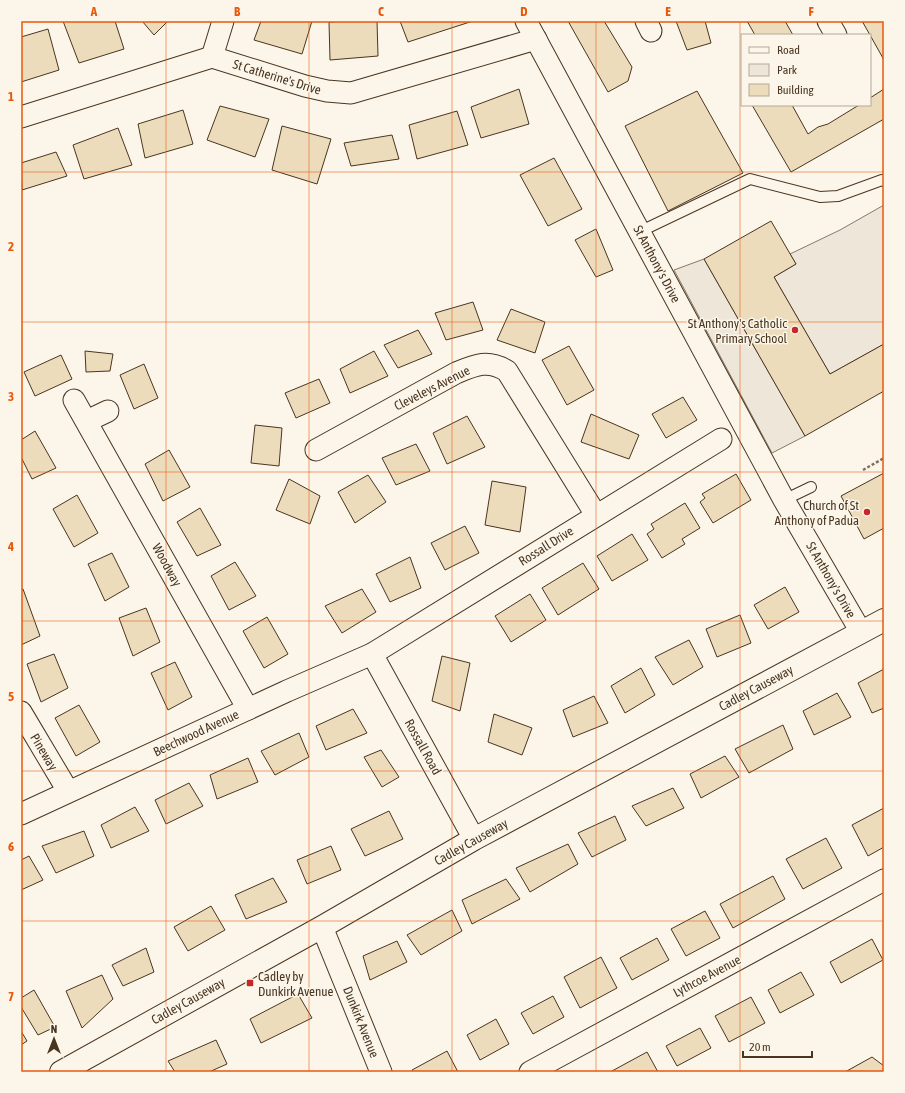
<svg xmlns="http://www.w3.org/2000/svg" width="905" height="1093" viewBox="0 0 905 1093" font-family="'Asap Condensed',sans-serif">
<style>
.green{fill:#ede6d9;stroke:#887966}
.building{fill:#ecdcbc;stroke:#4a3520}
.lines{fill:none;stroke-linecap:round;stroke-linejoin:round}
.lane-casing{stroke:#4a3520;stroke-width:12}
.street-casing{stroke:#4a3520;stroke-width:23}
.secondary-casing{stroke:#4a3520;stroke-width:24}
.path{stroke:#7f6f5c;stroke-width:2.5;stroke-dasharray:3 2;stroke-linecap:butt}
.lane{stroke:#fbf6e9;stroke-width:10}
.street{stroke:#fbf6e9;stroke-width:21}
.secondary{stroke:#fbf6e9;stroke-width:22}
.grid{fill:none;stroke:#e8590c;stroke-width:1;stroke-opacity:0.55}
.poi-dot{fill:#c62828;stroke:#fbf6e9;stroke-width:1.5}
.labels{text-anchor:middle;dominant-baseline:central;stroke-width:3;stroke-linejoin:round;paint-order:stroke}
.street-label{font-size:13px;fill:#4a3520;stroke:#fbf6e9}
.poi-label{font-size:13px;fill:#4a3520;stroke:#fbf6e9;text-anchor:end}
.neatline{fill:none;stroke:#e8590c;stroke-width:1.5}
.grid-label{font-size:13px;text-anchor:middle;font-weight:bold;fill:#e8590c}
</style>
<rect width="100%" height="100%" fill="#fbf6e9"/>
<g class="green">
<path d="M 884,205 L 884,344 L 830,374 L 774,277 L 796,264 L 790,254 L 840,230 Z"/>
<path d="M 704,259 L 805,436 L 772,453 L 674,270 Z"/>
</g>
<g class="building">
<path d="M 63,21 L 115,21 L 124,49 L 79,63 Z"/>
<path d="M 142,21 L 168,21 L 154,35 Z"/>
<path d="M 261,21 L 312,21 L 302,54 L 254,40 Z"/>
<path d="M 346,21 L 377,21 L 378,56 L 330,60 L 329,22 Z"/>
<path d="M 400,21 L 473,21 L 408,42 Z"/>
<path d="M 568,21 L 604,21 L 632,67 L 628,81 L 608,92 Z"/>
<path d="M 676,21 L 705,21 L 711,43 L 687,50 Z"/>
<path d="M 747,21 L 785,21 L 793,35 L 755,35 Z"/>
<path d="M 862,21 L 884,21 L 884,60 L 870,35 Z"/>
<path d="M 48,29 L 59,70 L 21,82 L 21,37 Z"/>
<path d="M 519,89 L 529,124 L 481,138 L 471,107 Z"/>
<path d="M 884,89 L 884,119 L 791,172 L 752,105 L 792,105 L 808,134 L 818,127 L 828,124 L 859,105 L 870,105 L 870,98 Z"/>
<path d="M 697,91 L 743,173 L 668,211 L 625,126 Z"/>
<path d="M 220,106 L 269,119 L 255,157 L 207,140 Z"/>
<path d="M 183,110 L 193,144 L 145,158 L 138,124 Z"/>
<path d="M 457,111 L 468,145 L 417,159 L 409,125 Z"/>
<path d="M 282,126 L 331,139 L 317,184 L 272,170 Z"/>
<path d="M 118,128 L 132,165 L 84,179 L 73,145 Z"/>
<path d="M 392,135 L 399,159 L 351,166 L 344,143 Z"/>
<path d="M 56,152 L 67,176 L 22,190 L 21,163 Z"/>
<path d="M 554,158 L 582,209 L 548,226 L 520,175 Z"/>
<path d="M 771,221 L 796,264 L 774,277 L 830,374 L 884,344 L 884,391 L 805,436 L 704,259 Z"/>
<path d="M 596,229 L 613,270 L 596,277 L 575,240 Z"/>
<path d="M 473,302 L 483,330 L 446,340 L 435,313 Z"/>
<path d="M 511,309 L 545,322 L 535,353 L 497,340 Z"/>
<path d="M 418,330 L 432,354 L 398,368 L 384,345 Z"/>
<path d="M 569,346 L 594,390 L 567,405 L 542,360 Z"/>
<path d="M 85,351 L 113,354 L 110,371 L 86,372 Z"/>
<path d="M 374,351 L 388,376 L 350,393 L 340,369 Z"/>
<path d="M 61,355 L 72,379 L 35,396 L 24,372 Z"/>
<path d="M 144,364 L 158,398 L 134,409 L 120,375 Z"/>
<path d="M 319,379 L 330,403 L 296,418 L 285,393 Z"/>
<path d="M 683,397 L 697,420 L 666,438 L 652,414 Z"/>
<path d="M 591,414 L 639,435 L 629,459 L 581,442 Z"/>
<path d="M 467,416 L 485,447 L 447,464 L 433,433 Z"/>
<path d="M 255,425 L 282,428 L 279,466 L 251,463 Z"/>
<path d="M 35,431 L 56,468 L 32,479 L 21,457 L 21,440 Z"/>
<path d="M 416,444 L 430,471 L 396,485 L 382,458 Z"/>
<path d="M 169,450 L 190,487 L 163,501 L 145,464 Z"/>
<path d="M 884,473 L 884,528 L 864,539 L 841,496 Z"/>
<path d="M 736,474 L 751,500 L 713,523 L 700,502 L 705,498 L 702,494 Z"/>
<path d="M 368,475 L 386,502 L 355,523 L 338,492 Z"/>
<path d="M 289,479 L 320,496 L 310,524 L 276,510 Z"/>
<path d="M 492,481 L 526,487 L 520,532 L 485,525 Z"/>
<path d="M 77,495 L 98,533 L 74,547 L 53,509 Z"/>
<path d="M 685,503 L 700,528 L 682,539 L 685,544 L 662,558 L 647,534 L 654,529 L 651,524 Z"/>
<path d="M 200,508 L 221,545 L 197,556 L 177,522 Z"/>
<path d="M 465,526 L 479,553 L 445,570 L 431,543 Z"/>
<path d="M 632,534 L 648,560 L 612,581 L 597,556 Z"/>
<path d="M 112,553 L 129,587 L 105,601 L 88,564 Z"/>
<path d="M 410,557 L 421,588 L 390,602 L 376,574 Z"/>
<path d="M 235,562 L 256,596 L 229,610 L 211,576 Z"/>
<path d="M 583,563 L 599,589 L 558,615 L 542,588 Z"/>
<path d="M 785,587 L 799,612 L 768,629 L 754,605 Z"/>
<path d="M 21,589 L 23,589 L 40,636 L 21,645 Z"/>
<path d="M 362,589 L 376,612 L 342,633 L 325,606 Z"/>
<path d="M 530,594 L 546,620 L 511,642 L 495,616 Z"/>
<path d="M 146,608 L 160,642 L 133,656 L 119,618 Z"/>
<path d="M 740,615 L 751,643 L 717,657 L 706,629 Z"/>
<path d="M 267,617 L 288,654 L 264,668 L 243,631 Z"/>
<path d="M 689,640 L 703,667 L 673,685 L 655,657 Z"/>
<path d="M 54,654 L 68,688 L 41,702 L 27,664 Z"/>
<path d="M 442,656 L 470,663 L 460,711 L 432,701 Z"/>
<path d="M 175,662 L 192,697 L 168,710 L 151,673 Z"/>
<path d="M 641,668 L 655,695 L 625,713 L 611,686 Z"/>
<path d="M 884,669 L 884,708 L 872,713 L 858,683 Z"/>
<path d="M 837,693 L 851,717 L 814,735 L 803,711 Z"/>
<path d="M 594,696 L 608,723 L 573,737 L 563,710 Z"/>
<path d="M 79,705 L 100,742 L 76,756 L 55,718 Z"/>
<path d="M 353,709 L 367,733 L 326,750 L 316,726 Z"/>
<path d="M 494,714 L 532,728 L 522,755 L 488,742 Z"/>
<path d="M 783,725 L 793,749 L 749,773 L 735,749 Z"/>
<path d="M 299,733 L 309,757 L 275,775 L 261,751 Z"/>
<path d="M 381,750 L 399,777 L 382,787 L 364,757 Z"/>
<path d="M 725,756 L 739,777 L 701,798 L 690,774 Z"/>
<path d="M 248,758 L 258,782 L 217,799 L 210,775 Z"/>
<path d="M 189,783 L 203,806 L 166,824 L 155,800 Z"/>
<path d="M 673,788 L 684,808 L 646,826 L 632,806 Z"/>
<path d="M 135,807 L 149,831 L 111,848 L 101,825 Z"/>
<path d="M 884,808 L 884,847 L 868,856 L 852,825 Z"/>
<path d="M 389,811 L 403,839 L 365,856 L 351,829 Z"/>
<path d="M 615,816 L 626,840 L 592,857 L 578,833 Z"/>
<path d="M 84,831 L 94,856 L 56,873 L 42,846 Z"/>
<path d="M 826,838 L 842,868 L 803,889 L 786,859 Z"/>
<path d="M 568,844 L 578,864 L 530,892 L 516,868 Z"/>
<path d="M 331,846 L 341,870 L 307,884 L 297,860 Z"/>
<path d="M 29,856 L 43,880 L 21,890 L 21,860 Z"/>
<path d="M 773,876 L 785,899 L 733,928 L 720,904 Z"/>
<path d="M 273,878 L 287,902 L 246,919 L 235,895 Z"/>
<path d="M 506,879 L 520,899 L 472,924 L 462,900 Z"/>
<path d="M 211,906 L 225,930 L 188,951 L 174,927 Z"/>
<path d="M 452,910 L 462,931 L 421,955 L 407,935 Z"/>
<path d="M 705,911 L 720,938 L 686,956 L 671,929 Z"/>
<path d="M 657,938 L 669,960 L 632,980 L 620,958 Z"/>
<path d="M 872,939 L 883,960 L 841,983 L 830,962 Z"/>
<path d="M 397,941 L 407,962 L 370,980 L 363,956 Z"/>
<path d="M 146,948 L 154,972 L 123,986 L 112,965 Z"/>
<path d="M 601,957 L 617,988 L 580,1008 L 564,977 Z"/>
<path d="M 801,972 L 814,995 L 780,1013 L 768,990 Z"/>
<path d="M 102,975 L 113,999 L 82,1028 L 66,991 Z"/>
<path d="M 34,990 L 55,1027 L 38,1035 L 21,1007 L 21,998 Z"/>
<path d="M 298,994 L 312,1018 L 261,1043 L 250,1019 Z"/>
<path d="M 553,996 L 564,1017 L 533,1034 L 521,1013 Z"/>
<path d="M 751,997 L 765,1023 L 729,1042 L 715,1016 Z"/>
<path d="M 496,1019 L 509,1044 L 480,1060 L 467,1035 Z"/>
<path d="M 700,1028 L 711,1048 L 677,1066 L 666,1046 Z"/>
<path d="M 21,1031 L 27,1041 L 21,1045 Z"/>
<path d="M 216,1040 L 227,1064 L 209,1072 L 175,1072 L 168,1061 Z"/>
<path d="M 447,1051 L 458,1072 L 413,1072 L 412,1070 Z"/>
<path d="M 647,1052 L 658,1072 L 613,1072 L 612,1071 Z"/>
<path d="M 872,1057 L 884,1066 L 884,1072 L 845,1072 Z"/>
</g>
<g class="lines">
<g class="lane-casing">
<g id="lane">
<path d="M 639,232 L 750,179 L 820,197 L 838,196 L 882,180 L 884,181"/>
<path d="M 784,500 L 811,487"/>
</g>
</g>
<g class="street-casing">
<g id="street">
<path d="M 526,21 L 784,500 L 861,632"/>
<path d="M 646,21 L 651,31"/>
<path d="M 828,21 L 836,35"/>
<path d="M 212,57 L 223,21"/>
<path d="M 21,117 L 212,57 L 305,86 L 327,91 L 351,93 L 536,39"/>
<path d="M 74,400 L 248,709"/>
<path d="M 87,421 L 108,411"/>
<path d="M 316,450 L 456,373 C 475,365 488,359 507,371 L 596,515"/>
<path d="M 372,654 L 474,839"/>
<path d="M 21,712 L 68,791"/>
<path d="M 21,814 L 287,691 L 372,654 L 721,439"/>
<path d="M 322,927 L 381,1072"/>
<path d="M 530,1072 L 884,880"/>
</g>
</g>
<g class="secondary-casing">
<path id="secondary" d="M 61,1072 L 322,927 L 474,839 L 884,620"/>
</g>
<path class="path" d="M 863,470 L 884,458"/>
<use href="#lane" class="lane"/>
<use href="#street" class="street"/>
<use href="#secondary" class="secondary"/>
</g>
<path class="grid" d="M 166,21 L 166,1072M 309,21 L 309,1072M 452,21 L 452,1072M 596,21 L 596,1072M 740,21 L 740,1072M 21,172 L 884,172M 21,322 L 884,322M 21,472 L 884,472M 21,621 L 884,621M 21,771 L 884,771M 21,921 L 884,921"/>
<g class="poi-dot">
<circle cx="795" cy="330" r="4"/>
<circle cx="867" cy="512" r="4"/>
<rect x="246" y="979" width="8" height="8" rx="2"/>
</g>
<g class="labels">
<g class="street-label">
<text transform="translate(277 77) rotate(17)">St Catherine's Drive</text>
<text transform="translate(657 264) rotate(62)">St Anthony's Drive</text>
<text transform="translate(432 388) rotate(-27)">Cleveleys Avenue</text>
<text transform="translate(546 546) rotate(-32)">Rossall Drive</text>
<text transform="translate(167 565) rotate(61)">Woodway</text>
<text transform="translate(831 580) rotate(60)">St Anthony's Drive</text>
<text transform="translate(756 688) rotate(-28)">Cadley Causeway</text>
<text transform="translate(196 733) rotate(-25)">Beechwood Avenue</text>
<text transform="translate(423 747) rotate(61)">Rossall Road</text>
<text transform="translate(44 752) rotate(59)">Pineway</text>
<text transform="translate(471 842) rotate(-29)">Cadley Causeway</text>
<text transform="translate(707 976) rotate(-28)">Lythcoe Avenue</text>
<text transform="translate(188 1001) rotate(-29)">Cadley Causeway</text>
<text transform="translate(361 1022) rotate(68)">Dunkirk Avenue</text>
</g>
<g class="poi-label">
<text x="787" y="323">St Anthony's Catholic<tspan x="787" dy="15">Primary School</tspan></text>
<text x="859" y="505">Church of St<tspan x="859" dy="15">Anthony of Padua</tspan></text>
<text x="258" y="976" text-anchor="start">Cadley by<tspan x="258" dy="15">Dunkirk Avenue</tspan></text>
</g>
</g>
<rect width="905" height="1093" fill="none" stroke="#fbf6e9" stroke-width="44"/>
<rect x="741" y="34" width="130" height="72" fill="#fbf6e9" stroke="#b4a999"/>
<rect x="749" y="47" width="20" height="6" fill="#fbf6e9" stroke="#b4a999"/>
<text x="777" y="54" font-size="12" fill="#4a3520">Road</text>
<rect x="749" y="64" width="20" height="12" fill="#ede6d9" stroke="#b4a999"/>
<text x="777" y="74" font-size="12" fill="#4a3520">Park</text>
<rect x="749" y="84" width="20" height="12" fill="#ecdcbc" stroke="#b4a999"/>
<text x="777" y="94" font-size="12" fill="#4a3520">Building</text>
<g transform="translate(54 1039)" stroke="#fbf6e9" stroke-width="3" paint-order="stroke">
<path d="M0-3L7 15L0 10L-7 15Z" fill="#4a3520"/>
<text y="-6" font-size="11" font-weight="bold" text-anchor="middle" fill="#4a3520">N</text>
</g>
<path d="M743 1051v6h69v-6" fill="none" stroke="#4a3520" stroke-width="2"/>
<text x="749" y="1051" font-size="12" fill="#4a3520" stroke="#fbf6e9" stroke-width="3" paint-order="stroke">20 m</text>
<rect x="22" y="22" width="861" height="1049" class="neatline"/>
<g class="grid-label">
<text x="94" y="16">A</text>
<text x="237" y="16">B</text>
<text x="381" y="16">C</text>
<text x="524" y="16">D</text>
<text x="668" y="16">E</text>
<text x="811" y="16">F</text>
<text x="11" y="101">1</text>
<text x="11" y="251">2</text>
<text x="11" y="401">3</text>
<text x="11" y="551">4</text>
<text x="11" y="701">5</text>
<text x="11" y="851">6</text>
<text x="11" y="1001">7</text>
</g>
</svg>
